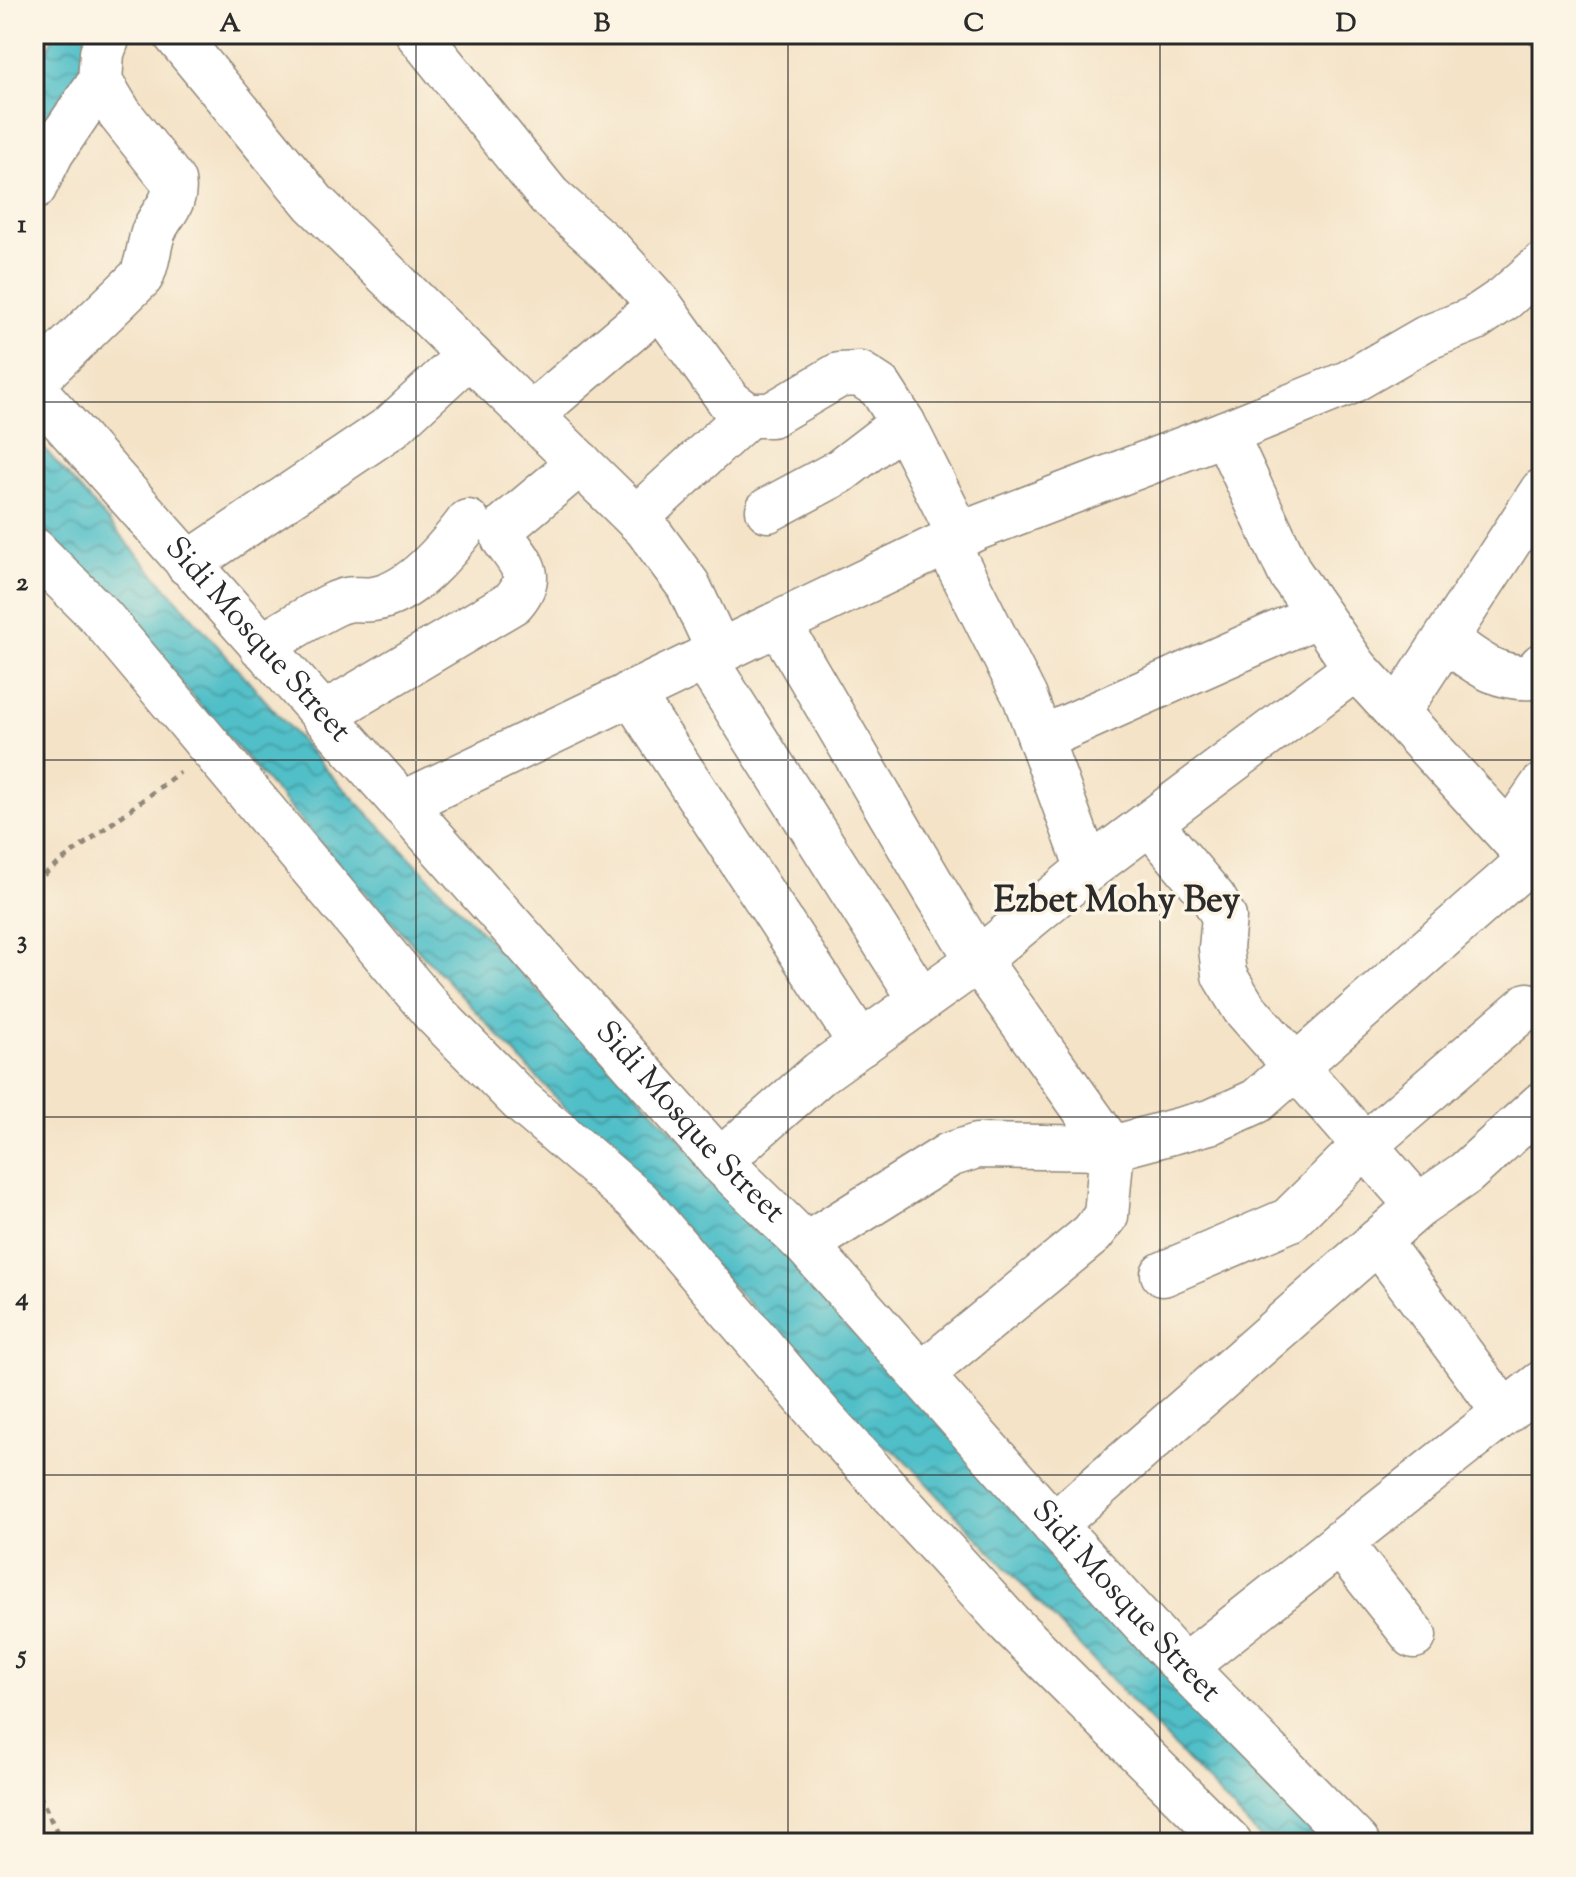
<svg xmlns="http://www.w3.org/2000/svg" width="1576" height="1877" viewBox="0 0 1576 1877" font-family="'Sorts Mill Goudy',serif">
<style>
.water{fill:url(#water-waves);stroke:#3e757a;stroke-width:2}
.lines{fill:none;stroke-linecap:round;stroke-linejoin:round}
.street-casing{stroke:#908779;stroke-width:47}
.secondary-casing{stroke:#908779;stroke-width:47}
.path{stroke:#908779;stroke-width:5;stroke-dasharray:6 6;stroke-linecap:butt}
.street{stroke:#fff;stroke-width:44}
.secondary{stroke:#fff;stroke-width:44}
.grid{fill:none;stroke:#2b2b2b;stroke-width:2;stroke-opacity:0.55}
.labels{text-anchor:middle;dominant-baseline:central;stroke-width:7;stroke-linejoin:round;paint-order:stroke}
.street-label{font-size:32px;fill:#2b2b2b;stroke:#fcf5e5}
.quarter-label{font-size:36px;font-weight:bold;fill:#2b2b2b;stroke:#fcf5e5}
.neatline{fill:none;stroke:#2b2b2b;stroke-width:3}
.grid-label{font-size:26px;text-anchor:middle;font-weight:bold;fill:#2b2b2b}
</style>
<defs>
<pattern id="water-waves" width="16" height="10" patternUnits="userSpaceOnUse" patternTransform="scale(2)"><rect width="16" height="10" fill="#51bfc8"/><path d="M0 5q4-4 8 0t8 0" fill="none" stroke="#439ba3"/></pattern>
</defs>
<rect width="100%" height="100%" fill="#fcf5e5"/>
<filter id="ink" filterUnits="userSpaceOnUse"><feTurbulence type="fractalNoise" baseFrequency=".0125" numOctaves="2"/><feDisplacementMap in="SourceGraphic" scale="16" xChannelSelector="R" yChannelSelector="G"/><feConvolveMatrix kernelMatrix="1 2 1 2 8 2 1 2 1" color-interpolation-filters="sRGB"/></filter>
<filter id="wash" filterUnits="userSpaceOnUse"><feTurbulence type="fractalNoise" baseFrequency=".006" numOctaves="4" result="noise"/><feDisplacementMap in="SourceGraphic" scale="32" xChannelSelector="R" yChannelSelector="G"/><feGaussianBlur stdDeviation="1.8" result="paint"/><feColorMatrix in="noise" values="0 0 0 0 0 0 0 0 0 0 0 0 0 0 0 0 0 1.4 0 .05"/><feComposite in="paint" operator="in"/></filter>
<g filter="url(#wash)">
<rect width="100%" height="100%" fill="#f4e3c7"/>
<g class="water">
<path d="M 54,34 L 100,34 L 65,109 L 34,154 L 34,81 Z"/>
<path d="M 34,437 L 330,774 L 754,1216 L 1325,1843 L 1265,1843 L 899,1454 L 858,1430 L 827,1388 L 354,881 L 117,610 L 34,520 Z"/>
</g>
</g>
<g filter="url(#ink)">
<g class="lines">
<g class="street-casing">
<g id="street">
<path d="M 175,34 L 314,203 L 646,528 L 688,585 L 719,651"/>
<path d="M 418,34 L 549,196 L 611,251 L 660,305 L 730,402 L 748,415 L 771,415 L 839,375 L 860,374 L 880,387 L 903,423 L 960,536"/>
<path d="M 34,188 L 52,152 L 100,81 L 102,53 L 109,34"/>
<path d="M 34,381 L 141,277 C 148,263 148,249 153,233 C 160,213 178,204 173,181 L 120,114 L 100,81"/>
<path d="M 531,415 L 660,305"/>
<path d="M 1225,433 L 1290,573 L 1356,668 L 1542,871"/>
<path d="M 768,510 L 839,472 L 903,423"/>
<path d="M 636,518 L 748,415"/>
<path d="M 947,543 L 1025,697 L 1088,869"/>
<path d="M 34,550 L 101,617 L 434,1013 L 521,1101 L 639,1202 L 821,1416 L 1010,1624 L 1230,1843"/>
<path d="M 188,564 L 391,427 L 469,355"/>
<path d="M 779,624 L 938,895 L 978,960 L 1112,1148 L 1106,1216 L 1092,1234 L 921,1375"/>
<path d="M 1446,640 C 1475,660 1493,679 1531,677 L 1542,665"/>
<path d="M 261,646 C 286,632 311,615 337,603 C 354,596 358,601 373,599 C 411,594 447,550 468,522"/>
<path d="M 704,658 L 921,1000"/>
<path d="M 631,693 L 861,1044"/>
<path d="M 1397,713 L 1542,491"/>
<path d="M 323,715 L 513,602 C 536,575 522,565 504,539 L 506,525 L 580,463"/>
<path d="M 1040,739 L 1318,615"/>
<path d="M 402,804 L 977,528 L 1225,433 L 1348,383 L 1426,338 L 1474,319 L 1505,298 L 1542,265"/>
<path d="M 1150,823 L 1214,899 L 1224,917 L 1221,948 L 1224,975 L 1244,1008 L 1418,1206"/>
<path d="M 1509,834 L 1542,786"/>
<path d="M 720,1161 L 820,1073 L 978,960 L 1088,869 L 1356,668"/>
<path d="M 1378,1241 L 1504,1412"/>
<path d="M 806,1245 L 949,1155 L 977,1146 L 1112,1148 L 1213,1121 L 1257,1101 L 1531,859"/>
<path d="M 1163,1274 L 1289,1220 L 1365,1145 L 1528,1005"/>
<path d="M 1054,1525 L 1378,1241 L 1418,1206 L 1466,1173 L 1542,1104"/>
<path d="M 1340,1543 L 1414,1636"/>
<path d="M 1184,1667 L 1542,1383"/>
</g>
</g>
<g class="secondary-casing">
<g id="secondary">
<path id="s1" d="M 34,389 L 720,1161 L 806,1245 L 1054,1525 L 1184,1667 L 1357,1843"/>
</g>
</g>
<g class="path">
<path d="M 1521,34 L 1542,50"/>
<path d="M 34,882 L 180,772"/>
<path d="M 34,1784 L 62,1843"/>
</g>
<use href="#street" class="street"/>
<use href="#secondary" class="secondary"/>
</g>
</g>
<path class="grid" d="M 416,34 L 416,1843M 788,34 L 788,1843M 1160,34 L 1160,1843M 34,402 L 1542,402M 34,760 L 1542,760M 34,1117 L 1542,1117M 34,1475 L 1542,1475"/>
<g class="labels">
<g class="street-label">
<text stroke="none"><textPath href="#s1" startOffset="336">Sidi Mosque Street</textPath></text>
<text stroke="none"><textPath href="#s1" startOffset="984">Sidi Mosque Street</textPath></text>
<text stroke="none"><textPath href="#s1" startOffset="1632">Sidi Mosque Street</textPath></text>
</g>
<g class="quarter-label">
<text x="1117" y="902">Ezbet Mohy Bey</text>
</g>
</g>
<rect width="1576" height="1877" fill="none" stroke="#fcf5e5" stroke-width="88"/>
<rect x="44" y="44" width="1488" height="1789" class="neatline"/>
<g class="grid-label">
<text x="230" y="31">A</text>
<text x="602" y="31">B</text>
<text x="974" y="31">C</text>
<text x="1346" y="31">D</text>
<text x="22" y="232">1</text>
<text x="22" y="590">2</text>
<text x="22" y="948">3</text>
<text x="22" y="1305">4</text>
<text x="22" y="1663">5</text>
</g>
</svg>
